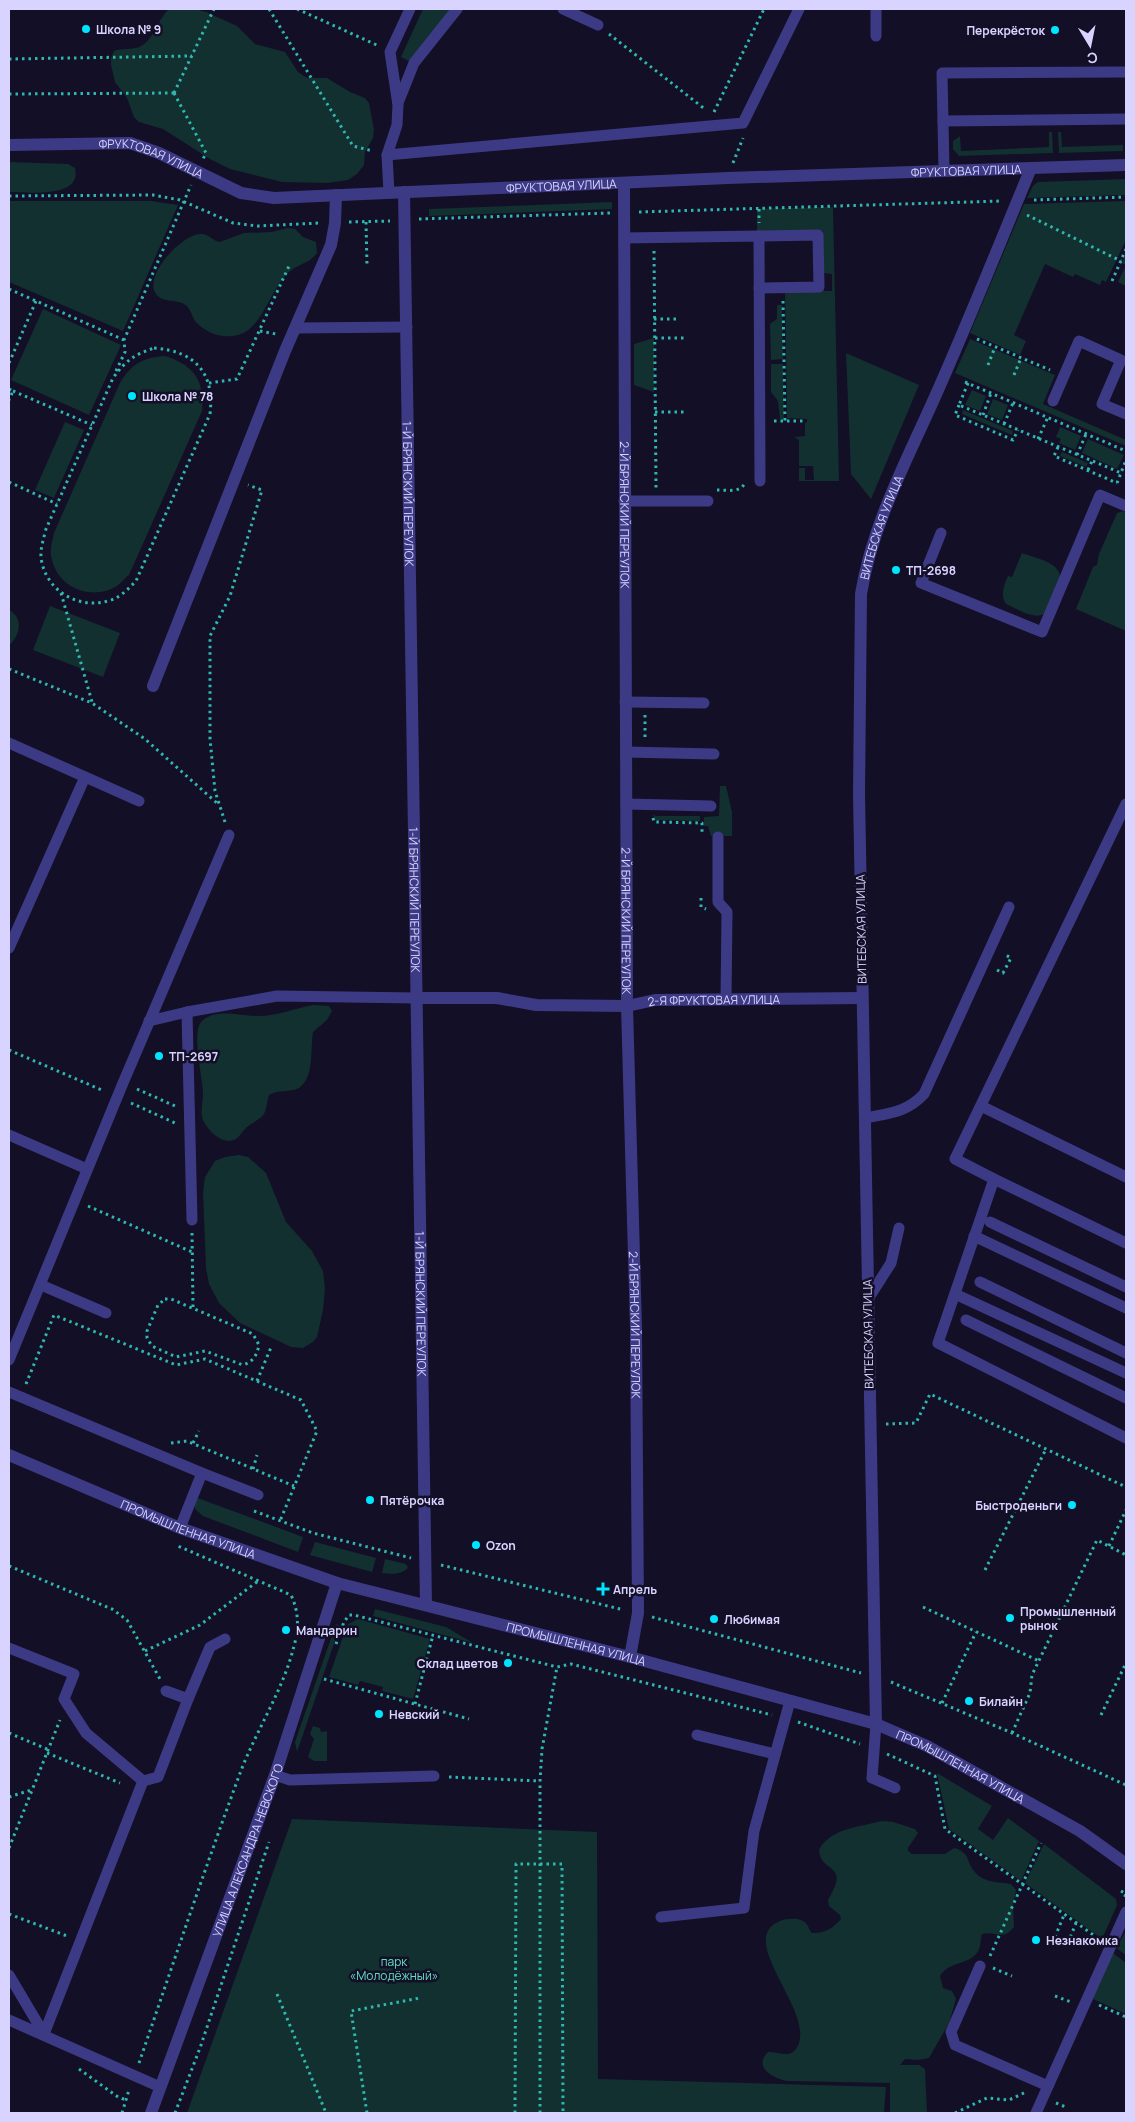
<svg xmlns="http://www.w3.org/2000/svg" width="1135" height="2122" viewBox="0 0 1135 2122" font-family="Manrope,sans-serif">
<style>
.green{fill:#12302f}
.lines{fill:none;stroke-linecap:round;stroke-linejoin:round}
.path{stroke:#2fb8b0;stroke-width:3;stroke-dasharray:2.5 4;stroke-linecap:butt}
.service{stroke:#3d3a85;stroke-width:11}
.minor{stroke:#3d3a85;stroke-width:12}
.tertiary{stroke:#3d3a85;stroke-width:12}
.poi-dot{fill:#00e5ff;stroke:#130f26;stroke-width:2}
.labels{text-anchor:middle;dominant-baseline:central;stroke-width:5;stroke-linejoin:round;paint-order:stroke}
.poi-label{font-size:12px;font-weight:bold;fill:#d9d4ff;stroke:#130f26;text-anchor:start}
.street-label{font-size:12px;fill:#d9d4ff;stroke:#130f26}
.park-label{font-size:12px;fill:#5fe0c0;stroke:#130f26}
</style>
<rect width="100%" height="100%" fill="#130f26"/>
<g class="green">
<path d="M 169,9 L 195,9 L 206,12 L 237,26 L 255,44 L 285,52 L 298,72 L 307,78 L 327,78 L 350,92 L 365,98 L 369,103 L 374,130 L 373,138 L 365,152 L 364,165 L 357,174 L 348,180 L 327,183 L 282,182 L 230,169 L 210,159 L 163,129 L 139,122 L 134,117 L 127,98 L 115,82 L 111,65 L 111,58 L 114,51 C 122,48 131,50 139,47 C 154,41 157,20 169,9 Z"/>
<path d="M 423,9 L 453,9 L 411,62 L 401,57 Z"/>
<path d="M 1049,132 L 1052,132 L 1053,153 L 959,156 L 953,149 L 953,141 L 960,136 L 961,151 L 1049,147 Z"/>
<path d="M 1058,132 L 1061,132 L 1062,147 L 1123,145 L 1123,151 L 1059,153 Z"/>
<path d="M 9,162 L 68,164 L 75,168 C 83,199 27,192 9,192 Z"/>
<path d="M 1126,179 L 1126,195 L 1027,198 L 1033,186 L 1038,182 Z"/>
<path d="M 9,201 L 151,201 L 178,205 L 123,331 L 9,282 Z"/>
<path d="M 1126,201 L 1126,240 L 1106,282 L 1102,280 L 1100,285 L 1075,274 L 1073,277 L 1045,264 L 1014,335 L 1026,341 L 1020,355 L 970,333 L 1024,204 Z"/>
<path d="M 612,202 L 612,209 L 429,216 L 429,209 Z"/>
<path d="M 833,207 L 839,481 L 799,481 L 799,468 L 805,468 L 805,480 L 814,480 L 813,466 L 799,466 L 799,440 L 794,437 L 805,436 L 805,423 L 807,422 L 807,419 L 787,418 L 785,289 L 823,288 L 824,291 L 832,291 L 832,274 L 823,273 L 823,231 L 757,231 L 757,209 Z"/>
<path d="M 287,228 L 295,229 L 303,237 L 316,242 L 317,253 C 309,264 298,264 289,272 C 266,293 262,341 223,336 C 214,335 206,331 199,325 C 193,321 192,312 187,306 C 178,298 163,304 156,294 C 143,276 181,235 200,234 C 208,233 213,241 220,242 L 244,233 L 272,232 Z"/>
<path d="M 1126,254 L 1126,286 L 1118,282 L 1126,265 L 1122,263 Z"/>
<path d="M 777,305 L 782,305 L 783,359 L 771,360 L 770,324 L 777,319 Z"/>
<path d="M 43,309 L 121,345 L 89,415 L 11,380 Z"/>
<path d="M 654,338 L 654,392 L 634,385 L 634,344 Z"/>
<path d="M 970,339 L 1055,375 L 1043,404 L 1126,440 L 1126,446 L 955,373 Z"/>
<path d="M 846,353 L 919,385 L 871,499 L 851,474 Z"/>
<path d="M 165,356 C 194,365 205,381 202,411 L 129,575 C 125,578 121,583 117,586 C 93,601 59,589 52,560 C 49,551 52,542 54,533 L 120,383 C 131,364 144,357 165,356 Z"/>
<path d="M 771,364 L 783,364 L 784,419 L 780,419 L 778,401 L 771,392 Z"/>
<path d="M 972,390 L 986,396 L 980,411 L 965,405 Z"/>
<path d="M 993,399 L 1008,405 L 1002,420 L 987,414 Z"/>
<path d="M 963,410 L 1013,431 L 1012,435 L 962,414 Z"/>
<path d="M 65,422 L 84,430 L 54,498 L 35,490 Z"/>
<path d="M 1060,427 L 1081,436 L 1075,450 L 1059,443 L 1061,439 L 1056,437 Z"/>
<path d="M 1088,439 L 1124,455 L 1117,469 L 1082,453 Z"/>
<path d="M 1062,452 L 1088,463 L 1086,467 L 1060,456 Z"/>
<path d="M 1123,511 L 1126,513 L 1126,631 L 1076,609 L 1093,567 L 1097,565 L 1099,554 L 1117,513 Z"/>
<path d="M 1022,553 C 1034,558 1060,562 1060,577 L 1044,614 C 1033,620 1016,608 1006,604 C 1000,595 1004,585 1008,576 L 1012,577 Z"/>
<path d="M 50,606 L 120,633 L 103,677 L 33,650 Z"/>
<path d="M 9,610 C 24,618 20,635 9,646 Z"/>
<path d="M 720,786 L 726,786 L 732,812 L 732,836 L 711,836 L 708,826 L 704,826 L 704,817 L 719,816 Z"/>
<path d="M 653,814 L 656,816 L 700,816 L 700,821 L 655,820 Z"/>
<path d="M 314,1005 L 329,1006 L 332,1011 L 327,1020 L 313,1032 C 310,1047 315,1077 299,1088 C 290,1093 278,1089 269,1095 C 267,1101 267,1108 264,1114 C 260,1120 249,1124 244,1130 C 241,1133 239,1137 236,1139 C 223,1146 208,1131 203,1120 C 200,1112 203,1102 203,1094 C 203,1077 190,1030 203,1020 C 217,1008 241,1016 258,1016 C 278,1016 295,1008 314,1005 Z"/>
<path d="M 239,1155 L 248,1157 L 266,1173 L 286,1222 L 312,1251 L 323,1271 L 325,1289 L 323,1310 L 317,1337 L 313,1342 L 303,1348 L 291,1347 L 240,1323 L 219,1303 L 209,1284 L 206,1268 L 203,1193 L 205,1177 L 215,1161 L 225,1157 Z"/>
<path d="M 195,1497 L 303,1537 L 298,1552 L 203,1516 L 195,1509 Z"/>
<path d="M 315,1542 L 376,1558 L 372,1572 L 310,1555 Z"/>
<path d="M 385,1559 L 406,1564 L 408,1568 C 401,1575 391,1574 382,1573 Z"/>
<path d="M 375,1609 L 446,1627 L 473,1643 L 373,1616 Z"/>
<path d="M 358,1619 L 430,1639 L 413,1699 L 382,1691 L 383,1687 L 360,1681 L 358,1685 L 329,1677 L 346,1628 L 348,1624 Z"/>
<path d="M 336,1624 L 340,1626 L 297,1752 L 295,1742 Z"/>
<path d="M 313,1726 L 320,1728 L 321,1732 L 327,1731 L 327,1761 L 314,1761 L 308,1757 L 314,1739 L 310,1734 Z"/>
<path d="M 937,1773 L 992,1806 L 978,1829 L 993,1840 L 1008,1818 L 1039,1841 L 1021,1881 L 949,1829 Z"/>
<path d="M 292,1819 L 597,1832 L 598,2079 L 886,2087 L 884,2113 L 187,2113 Z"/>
<path d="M 882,1821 L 893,1822 L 915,1829 L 918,1833 L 908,1848 L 908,1851 L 912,1854 L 945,1854 L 954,1848 C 970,1852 966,1861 974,1871 C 983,1883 999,1882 1011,1884 L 1016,1890 L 1013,1906 L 1014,1927 C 1002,1942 996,1930 982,1934 C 980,1940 981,1948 977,1953 C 966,1966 949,1961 940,1976 L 943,1988 L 952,1991 L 956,1999 L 949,2023 L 929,2058 L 918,2060 L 905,2059 L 900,2065 L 919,2065 L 925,2069 L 927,2113 L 890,2113 L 890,2083 L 788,2081 C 775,2079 752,2068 768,2052 C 777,2051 789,2059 796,2049 C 820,2015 733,1940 780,1921 C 788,1918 803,1917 808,1926 C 809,1929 810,1931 812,1933 C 824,1934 833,1928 841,1919 L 840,1915 L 829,1906 L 828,1900 C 851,1861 821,1875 819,1850 C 830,1828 860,1827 882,1821 Z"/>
<path d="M 1044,1844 L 1116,1899 L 1117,1905 L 1102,1939 L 1025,1883 Z"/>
<path d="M 1126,1931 L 1126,1955 L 1116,1948 Z"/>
<path d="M 1113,1953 L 1126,1963 L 1126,2014 L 1093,1999 Z"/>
</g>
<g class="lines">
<g class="path">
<path d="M 269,9 L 353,146 L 373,151"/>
<path d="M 297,9 L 379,46"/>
<path d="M 609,34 L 706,110"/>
<path d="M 9,59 L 192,56"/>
<path d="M 174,93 L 206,153 L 203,159"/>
<path d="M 174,93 L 214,9"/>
<path d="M 9,94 L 174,93"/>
<path d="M 714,112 L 764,9"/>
<path d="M 733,163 L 743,138"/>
<path d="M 9,196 L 153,195 L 180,200 L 233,223 L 258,226 L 320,223"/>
<path d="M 1034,200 L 1126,197"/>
<path d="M 759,209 L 759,223"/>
<path d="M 639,212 L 1002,201"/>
<path d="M 1027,215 L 1121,261"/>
<path d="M 419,219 L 610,213"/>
<path d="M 349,222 L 390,221"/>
<path d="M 366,222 L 367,266"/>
<path d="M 654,251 L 656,488"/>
<path d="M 1112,281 L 1126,249"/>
<path d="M 9,289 L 124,340"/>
<path d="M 783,301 L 785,421"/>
<path d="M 654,319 L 677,319"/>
<path d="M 260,331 L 276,334"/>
<path d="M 655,338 L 686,338"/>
<path d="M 977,339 L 1050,370"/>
<path d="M 154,348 C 195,351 215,373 210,414 L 136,581 C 128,589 120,598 108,601 C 80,609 49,593 42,563 C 39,552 43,541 46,529 L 113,378 C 126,360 134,355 154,348 Z"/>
<path d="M 9,363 L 36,301"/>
<path d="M 988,365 L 995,347"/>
<path d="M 116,371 L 125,352 L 124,340 L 191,185"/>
<path d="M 1014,375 L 1021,358"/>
<path d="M 965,382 L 1126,451"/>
<path d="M 209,383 L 237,379 L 289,266"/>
<path d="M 968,383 L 959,405 L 1121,473"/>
<path d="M 9,389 L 13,391 L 9,400"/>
<path d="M 13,391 L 92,425"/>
<path d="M 959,405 L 955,415 L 1013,440 L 1018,430"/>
<path d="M 655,412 L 685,412"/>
<path d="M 983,415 L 991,393"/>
<path d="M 774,421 L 806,421"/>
<path d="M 1004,424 L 1013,403"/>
<path d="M 1038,439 L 1048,417"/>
<path d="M 1058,447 L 1054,456 L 1117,483"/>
<path d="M 1077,455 L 1086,434"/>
<path d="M 1088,470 L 1092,461"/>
<path d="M 9,482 L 57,504"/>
<path d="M 1117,483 L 1126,460"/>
<path d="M 717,490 C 727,490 740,493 745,483"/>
<path d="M 61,593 L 92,702"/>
<path d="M 9,669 L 92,703 L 145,739 L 218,804"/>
<path d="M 645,715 L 645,739"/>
<path d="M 653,818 L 654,822 L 702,823 L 702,835"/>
<path d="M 225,822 L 215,791 L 210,739 L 210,636 L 230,596 L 262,490 L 248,485"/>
<path d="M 701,898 L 701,907 L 706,909"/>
<path d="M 997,970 L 1003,973 L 1011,958 L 1004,954"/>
<path d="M 9,1050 L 104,1091"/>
<path d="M 137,1089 L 175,1106"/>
<path d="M 131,1103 L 175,1123"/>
<path d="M 88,1206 L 192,1252"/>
<path d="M 192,1233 L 193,1308"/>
<path d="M 165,1299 L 171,1299 L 253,1334 L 259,1345 C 257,1355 253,1362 243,1365 L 205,1351 L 176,1357 L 152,1346 L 147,1338 L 147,1331 L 158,1305 Z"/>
<path d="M 257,1381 L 272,1345"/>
<path d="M 26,1384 L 54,1315 L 176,1365 L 205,1359 L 301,1400 L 317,1431 L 280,1521"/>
<path d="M 886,1424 L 916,1423 L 930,1394 L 1126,1487"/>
<path d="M 171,1443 L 187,1441 L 294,1486"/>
<path d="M 193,1443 L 199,1431"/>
<path d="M 253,1469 L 257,1455"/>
<path d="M 254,1511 L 313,1533 L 411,1558"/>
<path d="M 1109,1546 L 1126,1510"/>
<path d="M 441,1565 L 624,1610"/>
<path d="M 9,1566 L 112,1609 L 127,1620 L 160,1679"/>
<path d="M 985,1570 L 1046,1449"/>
<path d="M 923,1607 L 1039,1661"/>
<path d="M 652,1617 L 861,1673"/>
<path d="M 336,1644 L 344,1622 L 349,1615 L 354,1615 L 557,1667 L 571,1664 L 772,1715"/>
<path d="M 145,1651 L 200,1625 L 258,1581"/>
<path d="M 324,1679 L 469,1719"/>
<path d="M 891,1682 L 1012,1733 L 1126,1785"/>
<path d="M 942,1703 L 976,1632"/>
<path d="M 415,1704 L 433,1635"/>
<path d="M 1101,1715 L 1126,1663"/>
<path d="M 798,1722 L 860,1744"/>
<path d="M 9,1733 L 47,1749"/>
<path d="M 1012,1733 L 1030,1693 L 1032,1675 L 1097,1540 L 1126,1555"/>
<path d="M 47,1753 L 120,1783"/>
<path d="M 887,1754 L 935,1776 L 945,1829 L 1099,1939"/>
<path d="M 449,1777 L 540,1781"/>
<path d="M 9,1797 L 31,1790"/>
<path d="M 9,1848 L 60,1720"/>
<path d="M 1121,1891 L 1126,1894 L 1124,1898"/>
<path d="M 9,1914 L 67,1936"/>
<path d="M 1055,1937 L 1064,1915"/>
<path d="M 1068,1943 L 1076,1923"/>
<path d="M 990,1956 L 1041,1843"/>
<path d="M 993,1968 L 1012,1976"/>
<path d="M 277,1994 L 326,2113"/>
<path d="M 1055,1996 L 1071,2002"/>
<path d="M 1099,2005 L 1126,2017"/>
<path d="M 139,2063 C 172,1967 204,1871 239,1776 C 255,1732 283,1691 294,1646 C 299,1628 299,1612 291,1595 L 178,1546"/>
<path d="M 79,2069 L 118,2097 L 126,2100"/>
<path d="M 1056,2103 L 1068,2108"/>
<path d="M 122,2113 L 129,2090"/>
<path d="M 175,2113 L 200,2048 L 269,1842"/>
<path d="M 367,2113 L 351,2011 L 420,1998"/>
<path d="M 515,2113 L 516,1864 L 562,1864 L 563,2113"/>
<path d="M 540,2113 L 540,1781 L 542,1749 L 557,1667"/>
<path d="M 955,2113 L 987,2098 L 1009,2100 L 1026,2092"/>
</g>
<g class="service">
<path d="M 563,9 L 598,25"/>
<path d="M 876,9 L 876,36"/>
<path d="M 398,103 L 414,63 L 457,9"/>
<path d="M 943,121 L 1126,119"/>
<path d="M 387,155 L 743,123 L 799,9"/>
<path d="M 944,170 L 942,73 L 1126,72"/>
<path d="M 389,193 L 387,155 L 397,125 L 398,105 L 390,52 L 410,9"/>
<path d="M 759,236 L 818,235 L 819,287 L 759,288"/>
<path d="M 624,238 L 759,236 L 760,481"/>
<path d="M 295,328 L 407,327"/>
<path d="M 1053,401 L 1079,341 L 1121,360 L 1102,404 L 1126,414"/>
<path d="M 624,501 L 708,501"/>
<path d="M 941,533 L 921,583 L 1042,632 L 1100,495 L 1126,506"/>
<path d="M 625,702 L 704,703"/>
<path d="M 9,743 L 139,801"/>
<path d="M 626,752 L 714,754"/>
<path d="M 626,804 L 711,806"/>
<path d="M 1126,804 L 955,1159 L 994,1179 L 938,1343 L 1126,1438"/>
<path d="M 718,837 L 718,902 L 727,912 L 726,1000"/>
<path d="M 9,948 L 85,777"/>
<path d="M 149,1021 L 187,1012"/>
<path d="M 981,1106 L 1126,1177"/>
<path d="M 865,1118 C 889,1113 906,1113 924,1094 L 1009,907"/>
<path d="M 9,1135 L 87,1169"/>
<path d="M 994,1179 L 1126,1243"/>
<path d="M 192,1220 L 187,1012 L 277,996 L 417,998"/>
<path d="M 990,1222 L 1126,1287"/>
<path d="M 974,1236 L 1126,1308"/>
<path d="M 980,1282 L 1126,1353"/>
<path d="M 41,1285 L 106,1313"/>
<path d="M 955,1294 L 1126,1373"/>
<path d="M 868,1299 L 891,1263 L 899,1228"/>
<path d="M 966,1320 L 1126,1398"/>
<path d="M 9,1360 L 123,1083 L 229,835"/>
<path d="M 9,1392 L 202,1473 L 180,1528"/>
<path d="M 202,1473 L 258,1495"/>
<path d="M 9,1648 L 74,1674 L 64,1699 L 86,1733 L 143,1781 L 158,1777 L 188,1699 L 166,1691"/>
<path d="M 188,1699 L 210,1647 L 225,1639"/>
<path d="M 876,1724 L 872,1778 L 895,1788"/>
<path d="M 697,1735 L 775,1754"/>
<path d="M 275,1775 L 290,1780 L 434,1776"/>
<path d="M 661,1917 L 744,1908 L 754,1831 L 790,1701"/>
<path d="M 980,1966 L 951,2032 L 955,2045 L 1048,2086"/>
<path d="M 9,1975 L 44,2034"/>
<path d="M 9,2020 L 160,2087"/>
<path d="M 44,2034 L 143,1781"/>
<path d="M 1036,2113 L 1126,1912"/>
</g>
<g class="minor">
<path id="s1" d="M 624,183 L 627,1006 L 636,1328 L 638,1613 L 630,1657"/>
<path id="s2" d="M 404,192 L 426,1605"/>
<path d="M 153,686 L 285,351 L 331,245 L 335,223 L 336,195"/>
<path id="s3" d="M 417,998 L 497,998 L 536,1005 L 627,1006 L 655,1000 L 862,998"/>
<path id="s4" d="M 876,1724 L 859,794 L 861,594 C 872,525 906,462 934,399 C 968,323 999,245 1031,168"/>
</g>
<g class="tertiary">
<path id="s5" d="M 9,145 L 130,143 L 159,153 L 241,193 L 274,198 L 728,178 L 1126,165"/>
<path id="s6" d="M 9,1455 L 180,1528 L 337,1583 L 630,1657 L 876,1724 L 927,1746 L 1080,1831 L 1126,1864"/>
<path id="s7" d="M 151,2113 L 275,1775 L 337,1583"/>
</g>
</g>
<g class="poi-dot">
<circle cx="86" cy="29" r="5"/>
<circle cx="1055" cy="30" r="5"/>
<circle cx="132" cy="396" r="5"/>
<circle cx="896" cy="570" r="5"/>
<circle cx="159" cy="1056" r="5"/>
<circle cx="370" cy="1500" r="5"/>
<circle cx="1072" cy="1505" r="5"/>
<circle cx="476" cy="1545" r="5"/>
<path d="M600.5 1581.5h5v5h5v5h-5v5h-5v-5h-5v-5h5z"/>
<circle cx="1010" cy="1618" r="5"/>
<circle cx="714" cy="1619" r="5"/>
<circle cx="286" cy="1630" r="5"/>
<circle cx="508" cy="1663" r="5"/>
<circle cx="969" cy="1701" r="5"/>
<circle cx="379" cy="1714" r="5"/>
<circle cx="1036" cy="1940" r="5"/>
</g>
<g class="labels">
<g class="poi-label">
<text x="96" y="29">Школа № 9</text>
<text x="1045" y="30" text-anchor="end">Перекрёсток</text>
<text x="142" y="396">Школа № 78</text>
<text x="906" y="570">ТП-2698</text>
<text x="169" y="1056">ТП-2697</text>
<text x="380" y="1500">Пятёрочка</text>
<text x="1062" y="1505" text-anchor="end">Быстроденьги</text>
<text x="486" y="1545">Ozon</text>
<text x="613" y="1589">Апрель</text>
<text x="1020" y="1611">Промышленный<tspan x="1020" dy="14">рынок</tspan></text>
<text x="724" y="1619">Любимая</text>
<text x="296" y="1630">Мандарин</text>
<text x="498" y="1663" text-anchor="end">Склад цветов</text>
<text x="979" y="1701">Билайн</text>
<text x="389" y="1714">Невский</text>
<text x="1046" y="1940">Незнакомка</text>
</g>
<g class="street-label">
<text stroke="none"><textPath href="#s5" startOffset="145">ФРУКТОВАЯ УЛИЦА</textPath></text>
<text stroke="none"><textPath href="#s5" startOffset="969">ФРУКТОВАЯ УЛИЦА</textPath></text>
<text stroke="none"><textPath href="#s5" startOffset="564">ФРУКТОВАЯ УЛИЦА</textPath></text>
<text stroke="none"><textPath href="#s2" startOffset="302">1-Й БРЯНСКИЙ ПЕРЕУЛОК</textPath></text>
<text stroke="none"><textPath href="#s1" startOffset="332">2-Й БРЯНСКИЙ ПЕРЕУЛОК</textPath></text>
<text stroke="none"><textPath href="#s4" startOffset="1200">ВИТЕБСКАЯ УЛИЦА</textPath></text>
<text stroke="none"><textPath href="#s2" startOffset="708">1-Й БРЯНСКИЙ ПЕРЕУЛОК</textPath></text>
<text stroke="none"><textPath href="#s1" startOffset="738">2-Й БРЯНСКИЙ ПЕРЕУЛОК</textPath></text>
<text transform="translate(861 929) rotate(-91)">ВИТЕБСКАЯ УЛИЦА</text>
<text stroke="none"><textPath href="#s3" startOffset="298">2-Я ФРУКТОВАЯ УЛИЦА</textPath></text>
<text stroke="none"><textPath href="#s2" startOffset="1112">1-Й БРЯНСКИЙ ПЕРЕУЛОК</textPath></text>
<text stroke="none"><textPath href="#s1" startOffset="1142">2-Й БРЯНСКИЙ ПЕРЕУЛОК</textPath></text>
<text transform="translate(868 1334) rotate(-91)">ВИТЕБСКАЯ УЛИЦА</text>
<text stroke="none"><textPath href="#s6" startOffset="194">ПРОМЫШЛЕННАЯ УЛИЦА</textPath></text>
<text stroke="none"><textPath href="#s6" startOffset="599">ПРОМЫШЛЕННАЯ УЛИЦА</textPath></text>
<text stroke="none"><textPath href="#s6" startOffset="1004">ПРОМЫШЛЕННАЯ УЛИЦА</textPath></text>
<text stroke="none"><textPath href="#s7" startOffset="280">УЛИЦА АЛЕКСАНДРА НЕВСКОГО</textPath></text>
</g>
<g class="park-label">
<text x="394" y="1961">парк<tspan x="394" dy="14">«Молодёжный»</tspan></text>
</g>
</g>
<rect width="1135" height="2122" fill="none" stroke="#d9d4ff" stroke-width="20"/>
<g transform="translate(1090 45) rotate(170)" stroke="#130f26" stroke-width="4" paint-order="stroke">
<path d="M0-4L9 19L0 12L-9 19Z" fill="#d9d4ff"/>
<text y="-8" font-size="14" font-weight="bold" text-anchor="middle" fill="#d9d4ff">С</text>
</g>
</svg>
